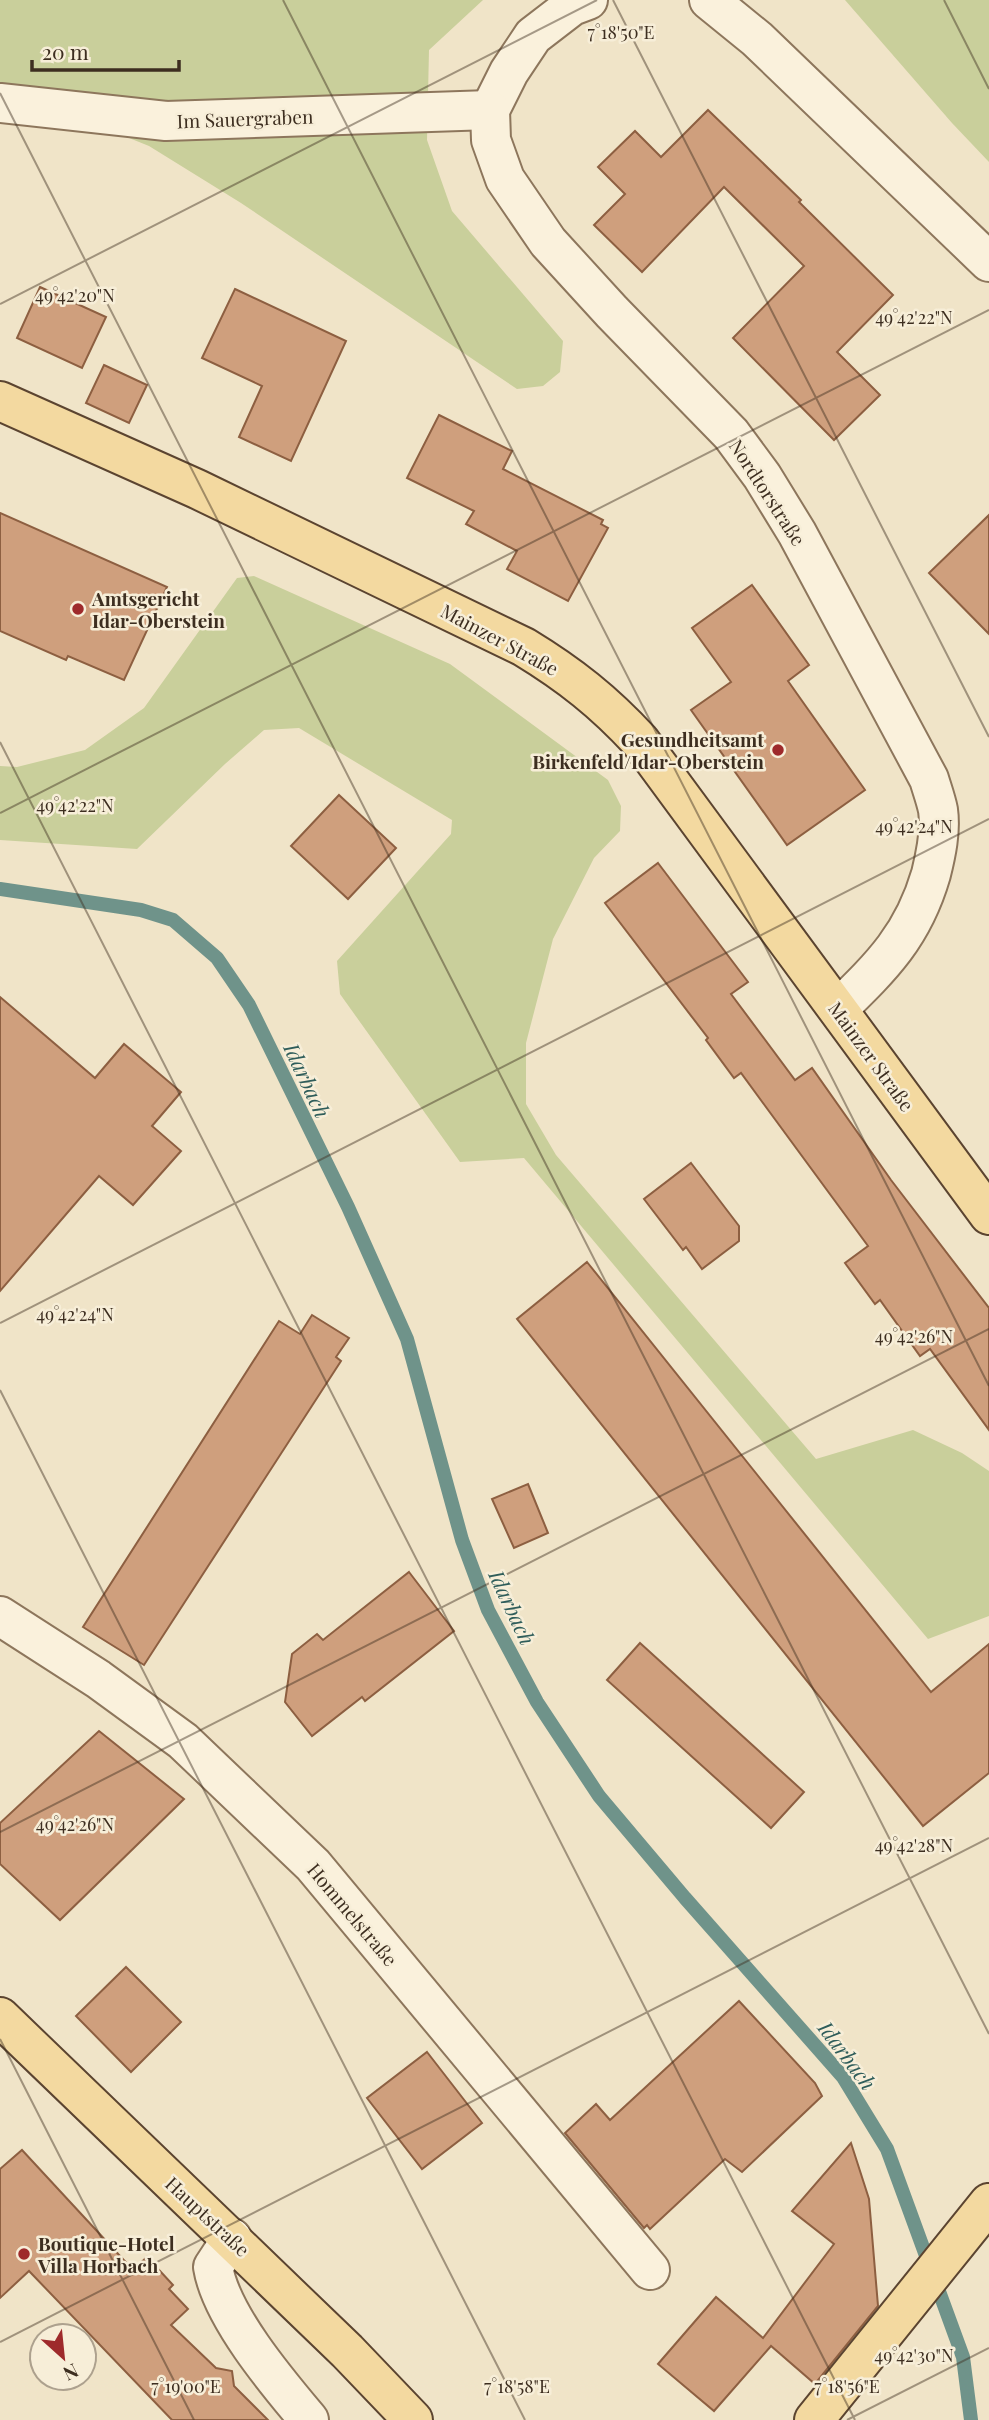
<svg xmlns="http://www.w3.org/2000/svg" width="989" height="2420" viewBox="0 0 989 2420" font-family="'Playfair Display',serif">
<style>
.green{fill:#c9cf9b}
.lines{fill:none;stroke-linecap:round;stroke-linejoin:round}
.stream{stroke:#6f938a;stroke-width:14}
.building{fill:#cf9f7d;stroke:#8d5f41;stroke-width:2}
.street-casing{stroke:#8d765c;stroke-width:42}
.primary-casing{stroke:#5b4430;stroke-width:42}
.street{stroke:#faf1dc;stroke-width:38}
.primary{stroke:#f3d9a0;stroke-width:38}
.ticks{fill:none;stroke:#3d2e20;stroke-width:2;stroke-opacity:0.45}
.poi-dot{fill:#9e2a2b;stroke:#f7eed8;stroke-width:2.5}
.labels{text-anchor:middle;dominant-baseline:central;stroke-width:5;stroke-linejoin:round;paint-order:stroke}
.street-label{font-size:19px;fill:#3d2e20;stroke:#f7eed8}
.poi-label{font-size:19px;font-weight:bold;fill:#3d2e20;stroke:#f7eed8;text-anchor:start}
.water-label{font-size:21px;font-style:italic;fill:#2f5d5a;stroke:#f7eed8}
.ticks-label{font-size:18px;text-anchor:middle;fill:#3d2e20;stroke:#f7eed8;stroke-width:5;stroke-linejoin:round;paint-order:stroke}
</style>
<rect width="100%" height="100%" fill="#f0e4c8"/>
<g class="green">
<path d="M 0,0 L 483,0 L 429,50 L 427,140 L 452,211 L 563,341 L 560,372 L 543,386 L 517,389 L 241,203 L 149,146 L 0,86 Z"/>
<path d="M 845,0 L 989,0 L 989,162 L 952,123 Z"/>
<path d="M 254,576 L 450,664 L 608,780 L 621,806 L 620,831 L 594,858 L 553,939 L 526,1043 L 526,1104 L 556,1155 L 816,1459 L 913,1430 L 962,1453 L 989,1471 L 989,1616 L 928,1639 L 524,1158 L 460,1162 L 340,994 L 337,961 L 451,834 L 452,820 L 299,728 L 264,730 L 225,764 L 137,849 L 0,840 L 0,766 L 17,767 L 85,750 L 144,708 L 237,578 Z"/>
</g>
<g class="lines">
<path class="stream" d="M 0,889 L 141,910 L 173,920 L 217,958 L 249,1005 L 348,1207 L 407,1339 L 462,1540 L 488,1610 L 537,1702 L 599,1796 L 685,1898 L 843,2077 L 887,2149 L 963,2357 L 971,2420"/>
</g>
<g class="building">
<path d="M 708,110 L 801,200 L 799,202 L 893,295 L 837,352 L 880,395 L 834,440 L 733,338 L 804,266 L 724,187 L 642,272 L 594,225 L 625,194 L 598,167 L 635,131 L 661,157 Z"/>
<path d="M 40,287 L 106,317 L 82,368 L 17,338 Z"/>
<path d="M 235,289 L 346,341 L 291,461 L 239,437 L 262,386 L 202,358 Z"/>
<path d="M 104,365 L 147,385 L 129,423 L 86,403 Z"/>
<path d="M 439,415 L 512,451 L 503,469 L 603,520 L 601,524 L 608,528 L 568,601 L 507,569 L 517,551 L 466,524 L 474,511 L 407,478 Z"/>
<path d="M 0,513 L 167,587 L 124,680 L 68,656 L 66,660 L 0,631 Z"/>
<path d="M 989,515 L 989,634 L 929,573 Z"/>
<path d="M 752,585 L 809,665 L 788,681 L 865,790 L 787,845 L 691,710 L 731,682 L 692,628 Z"/>
<path d="M 339,795 L 396,848 L 348,899 L 291,846 Z"/>
<path d="M 658,863 L 748,982 L 731,994 L 795,1080 L 812,1068 L 891,1180 L 989,1308 L 989,1430 L 930,1349 L 920,1356 L 880,1300 L 875,1304 L 845,1263 L 868,1246 L 741,1073 L 734,1078 L 706,1040 L 708,1038 L 605,903 Z"/>
<path d="M 0,997 L 95,1078 L 124,1044 L 181,1092 L 152,1126 L 181,1151 L 133,1205 L 99,1176 L 0,1291 Z"/>
<path d="M 691,1163 L 739,1226 L 739,1241 L 702,1269 L 686,1247 L 683,1250 L 644,1199 Z"/>
<path d="M 587,1262 L 931,1692 L 989,1644 L 989,1773 L 923,1826 L 517,1319 Z"/>
<path d="M 312,1315 L 349,1338 L 336,1357 L 341,1361 L 144,1665 L 83,1627 L 279,1321 L 300,1334 Z"/>
<path d="M 528,1484 L 548,1533 L 514,1548 L 492,1499 Z"/>
<path d="M 409,1572 L 454,1631 L 365,1701 L 362,1697 L 312,1736 L 285,1702 L 292,1654 L 317,1634 L 323,1640 Z"/>
<path d="M 640,1643 L 804,1792 L 771,1828 L 607,1680 Z"/>
<path d="M 99,1731 L 184,1799 L 60,1920 L 0,1864 L 0,1823 Z"/>
<path d="M 126,1967 L 181,2022 L 131,2072 L 76,2016 Z"/>
<path d="M 739,2001 L 815,2083 L 822,2096 L 742,2172 L 725,2159 L 650,2229 L 647,2225 L 644,2228 L 565,2133 L 596,2104 L 610,2120 Z"/>
<path d="M 427,2052 L 482,2123 L 422,2169 L 367,2098 Z"/>
<path d="M 851,2143 L 869,2199 L 878,2306 L 815,2384 L 771,2346 L 714,2411 L 658,2364 L 716,2297 L 763,2338 L 834,2244 L 792,2211 Z"/>
<path d="M 22,2150 L 133,2270 L 147,2257 L 173,2285 L 169,2289 L 188,2309 L 171,2325 L 216,2368 L 232,2371 L 234,2386 L 268,2420 L 172,2420 L 29,2271 L 0,2298 L 0,2169 Z"/>
</g>
<g class="lines">
<g class="street-casing">
<g id="street">
<path d="M 588,0 L 572,6 L 533,36 L 509,72 L 490,110 L 491,140 L 505,179 L 548,242 L 612,312 L 731,434 L 762,476 L 797,533 L 929,779 C 932,789 936,800 938,810 C 941,831 936,854 931,874 C 913,936 882,966 838,1009"/>
<path d="M 709,0 L 757,39 L 989,262"/>
<path d="M 0,103 L 166,121 L 490,110"/>
<path d="M 0,1616 L 98,1679 L 183,1741 L 313,1865 L 650,2270"/>
<path d="M 232,2238 L 213,2267 C 221,2316 277,2382 309,2420"/>
</g>
</g>
<g class="primary-casing">
<g id="primary">
<path d="M 0,401 L 197,489 L 524,647 C 570,675 604,702 640,741 L 989,1215"/>
<path d="M 0,2017 L 347,2351 L 413,2420"/>
<path d="M 814,2420 L 989,2203"/>
</g>
</g>
<use href="#street" class="street"/>
<use href="#primary" class="primary"/>
</g>
<path class="ticks" d="M 283,0 L 989,1386M 613,0 L 989,737M 944,0 L 989,89M 0,93 L 989,2034M 0,304 L 597,0M 0,742 L 855,2420M 0,813 L 989,310M 0,1323 L 989,819M 0,1390 L 525,2420M 0,1832 L 989,1329M 0,2039 L 194,2420M 0,2342 L 989,1838M 847,2420 L 989,2348"/>
<g class="poi-dot">
<circle cx="78" cy="609" r="7"/>
<circle cx="778" cy="750" r="7"/>
<circle cx="24" cy="2254" r="7"/>
</g>
<g class="labels">
<g class="street-label">
<text transform="translate(245 118) rotate(-2)">Im Sauergraben</text>
<text transform="translate(768 492) rotate(57)">Nordtorstraße</text>
<text transform="translate(500 639) rotate(28)">Mainzer Straße</text>
<text transform="translate(872 1056) rotate(54)">Mainzer Straße</text>
<text transform="translate(353 1914) rotate(50)">Hommelstraße</text>
<text transform="translate(208 2216) rotate(43)">Hauptstraße</text>
</g>
<g class="poi-label">
<text x="92" y="598">Amtsgericht<tspan x="92" dy="22">Idar-Oberstein</tspan></text>
<text x="764" y="739" text-anchor="end">Gesundheitsamt<tspan x="764" dy="22">Birkenfeld/Idar-Oberstein</tspan></text>
<text x="38" y="2243">Boutique-Hotel<tspan x="38" dy="22">Villa Horbach</tspan></text>
</g>
<g class="water-label">
<text transform="translate(308 1080) rotate(65)">Idarbach</text>
<text transform="translate(513 1607) rotate(65)">Idarbach</text>
<text transform="translate(848 2055) rotate(53)">Idarbach</text>
</g>
</g>
<g class="ticks-label">
<text x="621" y="39">7°18'50"E</text>
<text x="75" y="302">49°42'20"N</text>
<text x="914" y="324">49°42'22"N</text>
<text x="75" y="812">49°42'22"N</text>
<text x="914" y="833">49°42'24"N</text>
<text x="75" y="1321">49°42'24"N</text>
<text x="914" y="1343">49°42'26"N</text>
<text x="75" y="1831">49°42'26"N</text>
<text x="914" y="1852">49°42'28"N</text>
<text x="914" y="2362">49°42'30"N</text>
<text x="186" y="2393">7°19'00"E</text>
<text x="517" y="2393">7°18'58"E</text>
<text x="847" y="2393">7°18'56"E</text>
</g>
<g transform="translate(63 2357) rotate(153)"><circle r="33" fill="#f7eed8" stroke="#ada18e" stroke-width="2"/>
<path d="M0-5L12 26L0 18L-12 26Z" fill="#9e2a2b"/>
<text y="-10" font-size="19" font-weight="bold" text-anchor="middle" fill="#3d2e20">N</text>
</g>
<path d="M32 60v10h147v-10" fill="none" stroke="#3d2e20" stroke-width="3.5"/>
<text x="42" y="60" font-size="21" fill="#3d2e20" stroke="#f7eed8" stroke-width="5" paint-order="stroke">20 m</text>
</svg>
